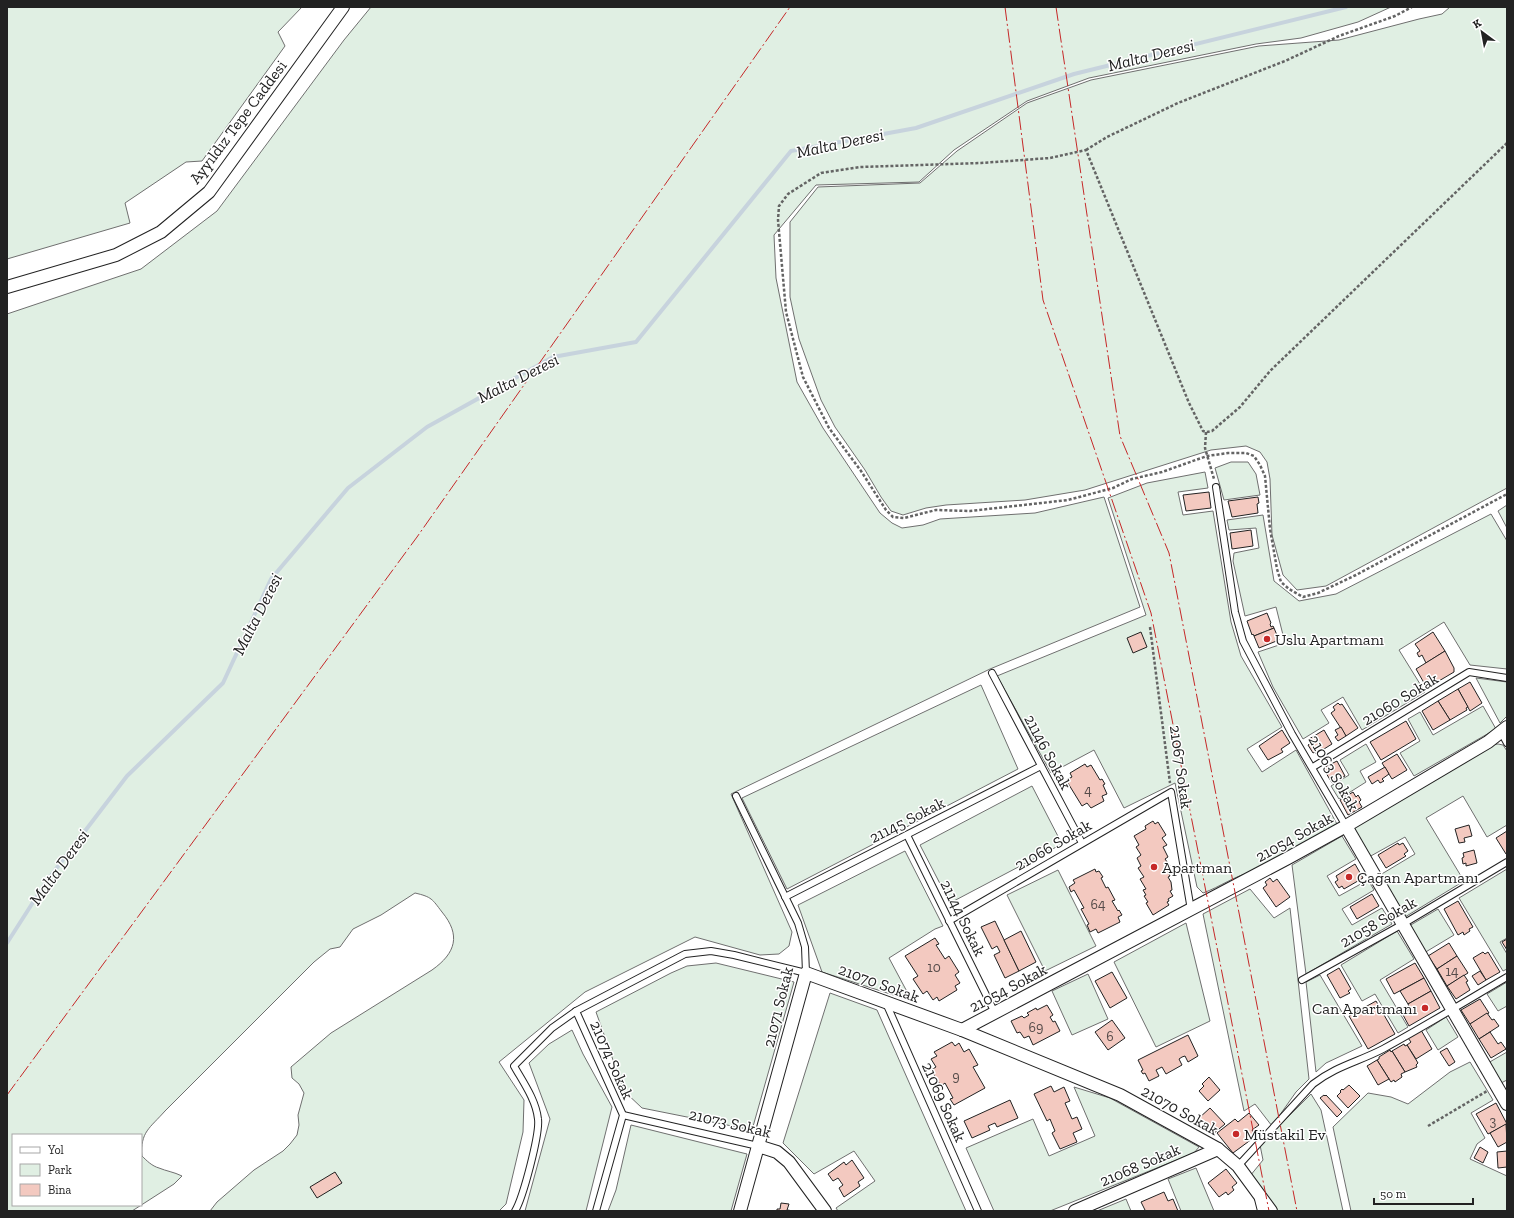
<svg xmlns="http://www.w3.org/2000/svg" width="1514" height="1218" viewBox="0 0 1514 1218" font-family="'Zilla Slab',serif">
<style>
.green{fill:#e0efe3;stroke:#6f6f6f;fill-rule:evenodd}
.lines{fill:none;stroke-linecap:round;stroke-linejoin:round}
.stream{stroke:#c7d3dd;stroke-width:4}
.building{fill:#f3c9c0;stroke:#222}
.service-casing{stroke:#222;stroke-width:8}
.minor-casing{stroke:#222;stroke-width:14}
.path{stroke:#646464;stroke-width:2.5;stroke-dasharray:3 2;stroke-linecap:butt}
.service{stroke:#fff;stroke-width:6}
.minor{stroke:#fff;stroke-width:12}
.power{stroke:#c62828;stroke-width:1;stroke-dasharray:14 3 2 3;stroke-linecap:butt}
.poi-dot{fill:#c62828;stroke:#fff;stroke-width:1.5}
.labels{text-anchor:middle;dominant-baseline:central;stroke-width:3;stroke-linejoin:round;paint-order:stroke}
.number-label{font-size:14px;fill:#564c4a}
.street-label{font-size:16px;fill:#222;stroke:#fff}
.poi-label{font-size:16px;fill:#222;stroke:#fff;text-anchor:start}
.water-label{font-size:17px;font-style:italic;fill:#222;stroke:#fff}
</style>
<rect width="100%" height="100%" fill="#fff"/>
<g class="green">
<path d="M 7,7 L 302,7 L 278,32 L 285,46 L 202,161 L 186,162 L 125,203 L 130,223 L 7,259 Z"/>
<path d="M 371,7 L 1391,7 L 1358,22 L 1301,38 L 1256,44 L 1089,78 L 1027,101 L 954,150 L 919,182 L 816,185 L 774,235 L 776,278 L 797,382 L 823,428 L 880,513 L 892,523 L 902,528 L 923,525 L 940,519 L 1035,513 L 1104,497 L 1140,607 L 990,669 L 731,794 L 792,932 L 789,946 L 779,954 L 760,955 L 695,937 L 585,992 L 499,1062 L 524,1100 L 523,1132 L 506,1204 L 499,1211 L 210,1211 L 217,1202 L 254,1170 L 283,1151 L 290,1144 L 297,1135 L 299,1125 L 298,1115 L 304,1093 L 299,1084 L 292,1078 L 291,1067 L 331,1033 L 432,970 C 456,953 461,935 442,912 C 432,899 432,897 415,893 L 381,915 L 353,929 L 340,947 L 330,949 L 314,962 L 165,1111 C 150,1128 140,1132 142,1156 C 147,1161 152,1166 159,1168 C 166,1171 174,1172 182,1176 L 174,1184 L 132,1211 L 7,1211 L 7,314 L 141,269 L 217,211 L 344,40 ZM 13,1135 L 141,1135 L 141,1205 L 13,1205 Z"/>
<path d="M 1450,7 L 1507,7 L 1507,488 L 1326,586 L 1297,590 L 1283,575 L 1272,535 L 1270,479 L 1267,462 L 1260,452 L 1246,446 L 1211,450 L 1085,490 L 1025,500 L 946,505 L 926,508 L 903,515 L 891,511 L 881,497 L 865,470 L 835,427 L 821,400 L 799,339 L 790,297 L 790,222 L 818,187 L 920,183 L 957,151 L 1027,103 L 1091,80 L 1259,46 L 1339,40 L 1419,19 L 1442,14 Z"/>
<path d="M 1231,462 L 1248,462 L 1256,474 L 1260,495 L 1224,500 L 1215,468 Z"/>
<path d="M 1205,472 L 1208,488 L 1178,492 L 1183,515 L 1213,511 L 1231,622 L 1241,656 L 1282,727 L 1247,749 L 1262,772 L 1296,750 L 1337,824 L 1252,872 C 1234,876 1220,887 1203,893 L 1197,887 L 1175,783 L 1124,808 L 1094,750 L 1051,773 L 997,676 L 1146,615 L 1108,498 L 1147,483 Z"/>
<path d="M 1507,505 L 1507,528 L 1498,511 Z"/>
<path d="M 1491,514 L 1507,541 L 1507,669 L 1470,665 L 1444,622 L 1399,650 L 1425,692 L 1362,730 L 1343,697 L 1321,710 L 1329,723 L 1303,739 L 1273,687 L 1258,652 L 1285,643 L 1276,607 L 1245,616 L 1233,561 L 1234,553 L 1259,548 L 1256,528 L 1229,530 L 1227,520 L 1263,515 L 1274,581 L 1299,601 L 1336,594 Z"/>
<path d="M 1476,678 L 1507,682 L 1507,716 L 1500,723 Z"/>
<path d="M 981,685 L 1018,769 L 787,889 L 742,798 Z"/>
<path d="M 1483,706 L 1496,729 L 1414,776 L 1400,753 L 1420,741 L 1408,719 L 1420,712 L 1433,735 Z"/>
<path d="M 1366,744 L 1376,762 L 1360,771 L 1366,782 L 1339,799 L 1331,786 L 1349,775 L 1340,760 Z"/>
<path d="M 1498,744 L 1503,745 L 1507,751 L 1507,825 L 1487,837 L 1463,796 L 1426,818 L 1464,881 L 1405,917 L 1380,875 L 1415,854 L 1405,837 L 1369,857 L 1352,829 L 1491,745 Z"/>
<path d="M 1032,786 L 1062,844 L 950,903 L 920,845 Z"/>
<path d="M 1342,836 L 1356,859 L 1327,876 L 1339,896 L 1368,880 L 1374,890 L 1342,909 L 1352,925 L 1382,908 L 1392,924 L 1306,974 L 1292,865 Z"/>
<path d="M 905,851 L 943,926 L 935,929 L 889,958 L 912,1001 L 822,972 L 798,905 Z"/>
<path d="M 1507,869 L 1507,938 L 1500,942 L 1507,954 L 1507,969 L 1503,971 L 1459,898 Z"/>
<path d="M 1058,870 L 1096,946 L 1045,971 L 1007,895 Z"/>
<path d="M 1250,889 L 1274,918 L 1290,908 L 1309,1079 L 1296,1092 L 1272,1126 L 1255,1104 L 1244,1111 L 1203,914 Z"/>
<path d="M 1438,909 L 1454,935 L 1424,953 L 1409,926 Z"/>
<path d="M 1186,923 L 1210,1021 L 1156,1047 L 1114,962 Z"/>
<path d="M 1397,931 L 1414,959 L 1380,980 L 1408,1027 L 1398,1033 L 1375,994 L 1362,1001 L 1341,965 Z"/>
<path d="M 716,963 L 794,982 L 752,1130 L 642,1108 L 624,1091 L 596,1012 L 671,973 L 687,966 Z"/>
<path d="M 1088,974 L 1108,1019 L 1072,1035 L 1052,991 Z"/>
<path d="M 1320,975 L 1362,1046 L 1326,1063 L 1316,1072 L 1306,982 Z"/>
<path d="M 1507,982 L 1507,1006 L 1498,1011 L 1487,994 Z"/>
<path d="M 830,993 L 877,1010 L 966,1211 L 838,1211 L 836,1208 L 875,1181 L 854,1151 L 814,1174 L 783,1143 Z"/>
<path d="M 1446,1017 L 1458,1037 L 1438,1050 L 1426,1030 Z"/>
<path d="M 572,1030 L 583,1054 L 612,1107 L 586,1211 L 525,1211 L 550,1119 L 529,1063 L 549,1044 Z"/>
<path d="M 1507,1052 L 1507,1080 L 1501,1083 L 1488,1063 Z"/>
<path d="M 1470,1062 L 1493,1100 L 1471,1113 L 1485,1138 L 1477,1144 L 1470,1159 L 1507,1176 L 1507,1211 L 1351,1211 L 1333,1127 L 1368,1093 L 1391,1097 L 1408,1104 L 1450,1072 Z"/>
<path d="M 1074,1087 L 1110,1098 L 1199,1147 L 1194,1153 L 1050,1211 L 994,1211 L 966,1148 L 1033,1119 L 1049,1156 L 1095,1136 Z"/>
<path d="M 1311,1094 L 1321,1110 L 1343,1211 L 1275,1211 L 1250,1176 L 1263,1160 L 1260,1145 Z"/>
<path d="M 631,1125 L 747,1154 L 731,1211 L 608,1211 L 616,1190 Z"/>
<path d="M 1196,1168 L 1214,1211 L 1181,1211 L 1168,1179 Z"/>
<path d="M 1126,1199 L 1131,1211 L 1097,1211 Z"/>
</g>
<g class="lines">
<path class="stream" d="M 7,943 L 46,882 L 127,776 L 223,683 L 271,579 L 348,488 L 427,427 L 553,357 L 636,342 L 791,151 L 916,128 L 1074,74 L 1346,7"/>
</g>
<g class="building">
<path d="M 1209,492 L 1211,508 L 1186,511 L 1183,495 Z"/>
<path d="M 1258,497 L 1259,503 L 1257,504 L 1258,513 L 1232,517 L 1228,501 Z"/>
<path d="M 1251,530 L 1253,546 L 1232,549 L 1230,533 Z"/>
<path d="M 1267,613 L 1271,623 L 1270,624 L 1271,627 L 1273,626 L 1274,628 L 1254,636 L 1253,634 L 1252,635 L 1247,621 Z"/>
<path d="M 1274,628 L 1279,640 L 1259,648 L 1254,636 Z"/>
<path d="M 1141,632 L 1147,647 L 1133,653 L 1127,638 Z"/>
<path d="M 1433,632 L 1445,651 L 1426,663 L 1422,655 L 1419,657 L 1417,653 L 1420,651 L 1415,644 Z"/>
<path d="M 1445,651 L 1454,668 L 1454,672 L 1427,688 L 1416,669 Z"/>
<path d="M 1470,682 L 1482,703 L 1470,711 L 1458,689 Z"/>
<path d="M 1458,689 L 1468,707 L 1466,708 L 1467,710 L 1450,720 L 1438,701 Z"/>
<path d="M 1438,701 L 1450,720 L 1433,730 L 1422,711 Z"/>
<path d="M 1338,703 L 1340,705 L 1342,704 L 1358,728 L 1346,736 L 1331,713 L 1335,710 L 1333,707 Z"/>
<path d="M 1406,721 L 1416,739 L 1381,760 L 1370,742 Z"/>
<path d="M 1341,727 L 1346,736 L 1338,741 L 1335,737 L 1338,735 L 1335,730 Z"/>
<path d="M 1282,730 L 1290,743 L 1281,749 L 1283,752 L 1268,760 L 1259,746 Z"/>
<path d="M 1324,730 L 1332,744 L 1316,754 L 1315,752 L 1313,753 L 1308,745 L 1311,743 L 1309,739 Z"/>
<path d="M 1397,754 L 1407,770 L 1392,779 L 1382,763 Z"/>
<path d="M 1337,761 L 1345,776 L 1332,783 L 1323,768 Z"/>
<path d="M 1085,764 L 1087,767 L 1091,765 L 1100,780 L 1102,779 L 1105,784 L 1103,785 L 1107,794 L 1102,796 L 1104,801 L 1091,808 L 1087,803 L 1082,806 L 1066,780 L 1072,777 L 1070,773 Z"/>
<path d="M 1385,767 L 1389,774 L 1382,779 L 1384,781 L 1380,783 L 1378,780 L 1372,784 L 1368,777 Z"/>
<path d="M 1353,792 L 1356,797 L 1358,795 L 1361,800 L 1359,802 L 1362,807 L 1348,815 L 1340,800 Z"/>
<path d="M 1153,821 L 1155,824 L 1158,822 L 1166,835 L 1162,838 L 1167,845 L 1163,847 L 1168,857 L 1165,859 L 1170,866 L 1166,869 L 1170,876 L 1168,877 L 1171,882 L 1172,890 L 1170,891 L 1173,896 L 1168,899 L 1169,901 L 1167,902 L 1169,905 L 1153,915 L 1146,903 L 1148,902 L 1144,896 L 1146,895 L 1143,890 L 1146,889 L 1140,879 L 1144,877 L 1138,868 L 1141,866 L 1137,858 L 1141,855 L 1136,847 L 1139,845 L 1134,836 L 1146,829 L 1145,826 Z"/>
<path d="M 1469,825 L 1472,836 L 1464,838 L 1465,842 L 1459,843 L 1455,829 Z"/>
<path d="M 1507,831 L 1507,853 L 1506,854 L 1496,838 Z"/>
<path d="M 1398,843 L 1399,845 L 1403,843 L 1408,851 L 1404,854 L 1406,856 L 1386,868 L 1378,855 Z"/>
<path d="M 1474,850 L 1477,863 L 1466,866 L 1466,863 L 1463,864 L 1462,858 L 1464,857 L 1463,853 Z"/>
<path d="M 1355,864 L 1363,878 L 1344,889 L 1342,886 L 1339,888 L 1335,882 L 1338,880 L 1336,876 Z"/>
<path d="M 1095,869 L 1096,872 L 1099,871 L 1103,877 L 1101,878 L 1106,888 L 1108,887 L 1115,900 L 1112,901 L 1118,911 L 1119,910 L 1122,915 L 1118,917 L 1120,922 L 1098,933 L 1096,929 L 1090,932 L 1087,925 L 1089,924 L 1081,909 L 1084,908 L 1074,890 L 1071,892 L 1069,887 L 1075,883 L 1073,880 Z"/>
<path d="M 1270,878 L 1273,882 L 1277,879 L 1290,897 L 1276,907 L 1263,888 L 1267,885 L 1265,882 Z"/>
<path d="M 1372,894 L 1379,906 L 1357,919 L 1350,907 Z"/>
<path d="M 1458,901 L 1473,927 L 1469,929 L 1470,931 L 1464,935 L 1463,932 L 1458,935 L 1444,909 Z"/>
<path d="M 995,921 L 1019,971 L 1005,978 L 994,955 L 1000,952 L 997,946 L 992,949 L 981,927 Z"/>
<path d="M 1021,931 L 1036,962 L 1019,971 L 1004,940 Z"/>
<path d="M 935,938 L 939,944 L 936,945 L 945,959 L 949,956 L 959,972 L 955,975 L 960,983 L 955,986 L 957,990 L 939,1001 L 937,997 L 933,1000 L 927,991 L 923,994 L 913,979 L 918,976 L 905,956 Z"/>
<path d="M 1507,939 L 1507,950 L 1502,942 Z"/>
<path d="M 1449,943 L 1457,956 L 1437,969 L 1428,956 Z"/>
<path d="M 1483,952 L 1485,954 L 1488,952 L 1500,972 L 1486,980 L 1473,958 Z"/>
<path d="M 1457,956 L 1468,973 L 1447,986 L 1437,969 Z"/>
<path d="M 1415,963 L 1424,978 L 1394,994 L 1386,979 Z"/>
<path d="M 1339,968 L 1351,989 L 1348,991 L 1350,993 L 1340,998 L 1327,975 Z"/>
<path d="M 1480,971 L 1486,980 L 1478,985 L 1472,976 Z"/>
<path d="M 1112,972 L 1127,998 L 1110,1008 L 1095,981 Z"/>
<path d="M 1464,975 L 1468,981 L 1466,982 L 1470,990 L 1456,999 L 1447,986 Z"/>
<path d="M 1424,978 L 1431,991 L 1408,1004 L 1400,991 Z"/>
<path d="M 1431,991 L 1440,1008 L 1409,1026 L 1402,1013 L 1410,1009 L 1408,1004 Z"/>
<path d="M 1480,999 L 1489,1013 L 1470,1024 L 1461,1010 Z"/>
<path d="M 1376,1001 L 1395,1034 L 1368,1049 L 1349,1016 Z"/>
<path d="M 1047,1005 L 1053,1015 L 1050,1017 L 1053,1022 L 1055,1021 L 1060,1031 L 1033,1045 L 1029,1036 L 1024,1038 L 1020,1032 L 1017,1033 L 1011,1021 L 1022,1016 L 1024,1018 L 1029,1015 L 1027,1013 L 1036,1008 L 1037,1010 Z"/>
<path d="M 1487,1013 L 1492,1020 L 1494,1019 L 1499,1026 L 1479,1039 L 1470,1024 Z"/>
<path d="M 1112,1020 L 1125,1038 L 1108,1050 L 1095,1032 Z"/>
<path d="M 1421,1030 L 1432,1049 L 1416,1059 L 1407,1045 L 1411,1042 L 1408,1038 Z"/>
<path d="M 1490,1032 L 1498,1044 L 1501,1042 L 1506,1049 L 1491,1058 L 1479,1039 Z"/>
<path d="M 1188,1035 L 1198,1056 L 1188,1062 L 1185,1056 L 1182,1057 L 1179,1059 L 1182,1065 L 1166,1074 L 1162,1067 L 1156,1070 L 1159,1076 L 1149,1081 L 1145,1073 L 1143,1074 L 1141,1071 L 1143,1070 L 1138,1060 Z"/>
<path d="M 952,1042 L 955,1046 L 959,1043 L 964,1052 L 969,1049 L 978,1065 L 973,1067 L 985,1088 L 954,1105 L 950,1099 L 953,1098 L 945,1083 L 941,1086 L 931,1070 L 936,1067 L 931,1059 L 937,1056 L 934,1052 Z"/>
<path d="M 1404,1044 L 1405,1046 L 1407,1045 L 1418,1063 L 1416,1065 L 1417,1067 L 1405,1072 L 1392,1051 Z"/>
<path d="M 1447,1048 L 1455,1062 L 1449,1066 L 1440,1052 Z"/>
<path d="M 1390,1050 L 1391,1052 L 1392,1051 L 1405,1072 L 1401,1074 L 1402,1077 L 1395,1082 L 1394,1080 L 1391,1082 L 1377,1060 L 1379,1059 L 1379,1057 Z"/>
<path d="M 1377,1060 L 1389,1079 L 1378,1085 L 1367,1066 Z"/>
<path d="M 1209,1077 L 1220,1090 L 1208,1101 L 1199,1091 L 1204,1086 L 1202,1084 Z"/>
<path d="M 1349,1085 L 1360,1096 L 1348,1108 L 1337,1096 L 1341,1092 L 1340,1091 L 1342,1089 L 1343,1090 Z"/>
<path d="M 1051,1086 L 1054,1092 L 1064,1087 L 1070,1101 L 1065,1103 L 1072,1119 L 1077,1117 L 1082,1129 L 1073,1133 L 1077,1142 L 1060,1149 L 1052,1133 L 1055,1131 L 1052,1124 L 1050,1119 L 1047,1121 L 1034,1094 Z"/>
<path d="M 1324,1095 L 1325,1096 L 1326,1095 L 1342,1112 L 1337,1117 L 1320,1098 Z"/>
<path d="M 1010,1100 L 1018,1118 L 997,1127 L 995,1123 L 988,1126 L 990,1130 L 972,1138 L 964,1121 Z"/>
<path d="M 1496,1103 L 1507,1124 L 1488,1134 L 1476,1114 Z"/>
<path d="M 1210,1108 L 1225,1124 L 1213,1134 L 1199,1118 Z"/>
<path d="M 1249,1113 L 1259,1125 L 1252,1130 L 1256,1136 L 1233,1153 L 1217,1133 L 1235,1119 L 1238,1122 Z"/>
<path d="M 1506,1124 L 1507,1142 L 1498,1147 L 1490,1133 Z"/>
<path d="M 1480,1147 L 1488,1152 L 1483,1163 L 1474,1158 Z"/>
<path d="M 1507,1151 L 1507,1167 L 1498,1168 L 1497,1152 Z"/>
<path d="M 852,1160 L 864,1178 L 858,1182 L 860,1186 L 844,1197 L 839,1188 L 843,1185 L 838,1178 L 833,1181 L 828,1174 L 844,1162 L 846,1165 Z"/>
<path d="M 1226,1169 L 1237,1183 L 1232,1187 L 1234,1190 L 1228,1195 L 1226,1192 L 1219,1197 L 1208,1183 Z"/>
<path d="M 335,1172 L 342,1183 L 317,1198 L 310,1187 Z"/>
<path d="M 1164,1192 L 1168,1201 L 1173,1199 L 1178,1211 L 1143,1211 L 1145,1210 L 1141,1202 Z"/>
<path d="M 781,1203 L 789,1204 L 787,1210 L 794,1211 L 777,1211 L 777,1209 L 780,1209 Z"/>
</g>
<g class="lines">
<g class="service-casing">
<g id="service">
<path d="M 1216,487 L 1235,612 L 1243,641 L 1292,734 L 1346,826"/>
<path d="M 992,673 L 1082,843"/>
<path d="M 1501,732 L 1507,743"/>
<path d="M 1313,767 L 1469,672 L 1507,678"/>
<path d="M 907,835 L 995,1013"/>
<path d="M 785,897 L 1041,766"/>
<path d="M 949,921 L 1171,792 L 1191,910"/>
<path d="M 1302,980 L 1403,924 L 1507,862"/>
<path d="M 886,1003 L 978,1211"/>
<path d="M 576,1011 L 623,1115 L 596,1211"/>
<path d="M 623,1115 L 758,1146"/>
<path d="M 1238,1166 L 1313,1084 C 1336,1066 1358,1062 1383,1049 C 1425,1026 1466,1001 1507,977"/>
<path d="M 1258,1199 L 1261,1211"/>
<path d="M 515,1211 C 523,1198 540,1134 538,1119 C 536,1100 523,1082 514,1066 L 552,1028 L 576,1011 L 685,954 L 711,951 L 734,955 L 806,973 L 805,947 L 798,923 L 736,796"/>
</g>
</g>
<g class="minor-casing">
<g id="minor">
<path d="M 7,287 L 116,255 L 161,232 L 209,192 L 343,7"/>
<path d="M 1346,826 L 1507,1104"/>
<path d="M 962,1030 L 1288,858 L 1346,826 L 1488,742 L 1507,727"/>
<path d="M 758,1146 L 777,1152 L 789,1162 L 825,1211"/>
<path d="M 740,1211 L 806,973 L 962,1030 L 1120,1095 L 1218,1149 L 1238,1166 L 1271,1211"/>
<path d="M 1075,1211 L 1218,1149"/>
</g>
</g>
<g class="path">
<path d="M 1507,143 L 1270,371 L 1240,407 L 1212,431 L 1207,432 L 1203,431 L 1189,403 L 1086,150 L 1050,158 L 981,163 L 860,167 L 821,173 L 788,194 L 779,206 L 778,220 L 786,312 L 803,377 L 829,428 L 861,471 L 886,510 L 893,517 L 904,518 L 936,510 L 970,511 L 1068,500 L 1113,488 L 1132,479 L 1162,472 L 1207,456 L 1228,453 L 1246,453 L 1254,456 L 1260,465 L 1265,476 L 1270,529 L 1277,569 L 1281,582 L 1289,589 L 1303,597 L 1318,593 L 1356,575 L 1507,494"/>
<path d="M 1086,150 L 1107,137 L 1178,103 L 1285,61 L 1339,36 L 1395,16 L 1412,7"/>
<path d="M 1206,432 L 1205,448 L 1214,479"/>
<path d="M 1150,627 L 1170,783"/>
<path d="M 1428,1126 L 1487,1091"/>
</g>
<use href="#service" class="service"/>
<use href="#minor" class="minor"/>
<g class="power">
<path d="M 1005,7 L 1043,300 L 1151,613 L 1269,1211"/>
<path d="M 1056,7 L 1120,436 L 1169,553 L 1297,1211"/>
<path d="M 7,1095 L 417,537 L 790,7"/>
</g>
</g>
<g class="poi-dot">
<circle cx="1267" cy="639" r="4"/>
<circle cx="1154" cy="867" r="4"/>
<circle cx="1349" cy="877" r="4"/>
<circle cx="1425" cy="1008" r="4"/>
<circle cx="1236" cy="1134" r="4"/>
</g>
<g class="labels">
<g class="number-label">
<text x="1088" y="790">4</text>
<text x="1098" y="904">64</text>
<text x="934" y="967">10</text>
<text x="1452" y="971">14</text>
<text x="1036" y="1027">69</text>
<text x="1110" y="1036">6</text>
<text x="956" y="1076">9</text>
<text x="1493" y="1121">3</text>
</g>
<g class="street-label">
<text transform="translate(238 122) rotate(-53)">Ayyıldız Tepe Caddesi</text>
<text transform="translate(1400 699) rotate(-31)">21060 Sokak</text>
<text transform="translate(1048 752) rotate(62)">21146 Sokak</text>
<text transform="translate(1181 767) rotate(82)">21067 Sokak</text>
<text transform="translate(1334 773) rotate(60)">21063 Sokak</text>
<text transform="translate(907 820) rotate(-27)">21145 Sokak</text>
<text transform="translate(1294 837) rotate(-29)">21054 Sokak</text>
<text transform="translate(1053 845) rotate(-30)">21066 Sokak</text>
<text transform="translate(963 918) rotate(64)">21144 Sokak</text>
<text transform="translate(1378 922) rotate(-30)">21058 Sokak</text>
<text transform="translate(879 983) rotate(20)">21070 Sokak</text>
<text transform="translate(1008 988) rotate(-28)">21054 Sokak</text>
<text transform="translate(778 1007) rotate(-76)">21071 Sokak</text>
<text transform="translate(612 1060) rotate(66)">21074 Sokak</text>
<text transform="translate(944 1102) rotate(66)">21069 Sokak</text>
<text transform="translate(1180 1110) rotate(29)">21070 Sokak</text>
<text transform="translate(730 1123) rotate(13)">21073 Sokak</text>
<text transform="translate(1140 1165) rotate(-23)">21068 Sokak</text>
</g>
<g class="poi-label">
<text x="1275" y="639">Uslu Apartmanı</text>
<text x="1162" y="867">Apartman</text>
<text x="1357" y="877">Çağan Apartmanı</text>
<text x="1417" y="1008" text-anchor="end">Can Apartmanı</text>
<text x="1244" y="1134">Müstakil Ev</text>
</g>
<g class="water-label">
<text transform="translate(1151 55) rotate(-14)">Malta Deresi</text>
<text transform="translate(840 143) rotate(-12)">Malta Deresi</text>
<text transform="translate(518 378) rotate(-27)">Malta Deresi</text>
<text transform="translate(257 614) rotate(-63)">Malta Deresi</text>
<text transform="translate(59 867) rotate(-54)">Malta Deresi</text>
</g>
</g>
<rect width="1514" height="1218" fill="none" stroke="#222222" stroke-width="16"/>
<rect x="12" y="1134" width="130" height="72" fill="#ffffff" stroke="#a7a7a7"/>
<rect x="20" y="1147" width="20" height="6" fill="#ffffff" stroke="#a7a7a7"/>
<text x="48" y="1154" font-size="12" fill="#222222">Yol</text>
<rect x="20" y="1164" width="20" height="12" fill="#e0efe3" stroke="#a7a7a7"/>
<text x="48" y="1174" font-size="12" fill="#222222">Park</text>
<rect x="20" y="1184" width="20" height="12" fill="#f3c9c0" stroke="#a7a7a7"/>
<text x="48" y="1194" font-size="12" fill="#222222">Bina</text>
<g transform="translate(1482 32) rotate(328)" stroke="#ffffff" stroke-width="3" paint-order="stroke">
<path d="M0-3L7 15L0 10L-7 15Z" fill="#222222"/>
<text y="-6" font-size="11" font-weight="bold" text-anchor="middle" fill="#222222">K</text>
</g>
<path d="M1374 1198v6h99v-6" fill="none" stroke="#222222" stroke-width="2"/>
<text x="1380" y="1198" font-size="12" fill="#222222" stroke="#ffffff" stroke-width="3" paint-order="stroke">50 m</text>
</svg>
